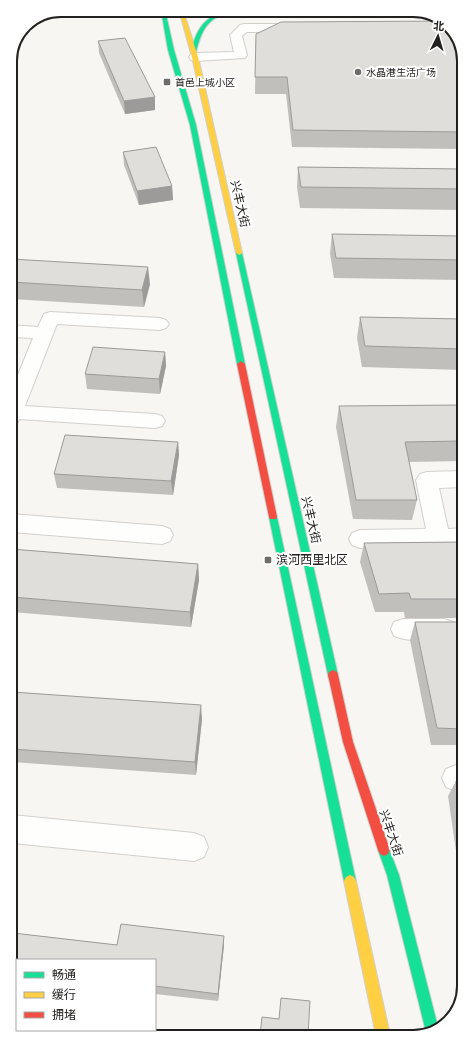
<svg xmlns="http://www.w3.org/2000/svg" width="474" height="1047" viewBox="0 0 474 1047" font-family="'Space Grotesk','Noto Sans SC',sans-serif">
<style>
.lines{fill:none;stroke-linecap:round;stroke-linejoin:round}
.street-casing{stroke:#d1d0cd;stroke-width:2}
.fast-casing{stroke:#d1d0cd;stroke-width:2}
.slow-casing{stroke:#d1d0cd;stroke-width:2}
.jam-casing{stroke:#d1d0cd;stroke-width:2}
.street{fill:#fefefd;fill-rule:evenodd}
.fast{fill:#16e098;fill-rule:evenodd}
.slow{fill:#ffcf43;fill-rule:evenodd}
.jam{fill:#f24e42;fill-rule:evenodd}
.wall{fill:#c0bfbc}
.shaded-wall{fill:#9c9b99}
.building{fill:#dfdedb;stroke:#9c9b99}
.poi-dot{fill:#6d6c69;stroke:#fff;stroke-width:1.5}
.labels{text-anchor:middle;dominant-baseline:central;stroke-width:4;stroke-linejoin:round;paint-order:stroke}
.far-poi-label{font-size:10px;fill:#22211f;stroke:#fff;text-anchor:start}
.street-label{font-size:12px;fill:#22211f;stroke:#fff}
.poi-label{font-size:12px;fill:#22211f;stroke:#fff;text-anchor:start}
.rim{fill:none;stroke:#22211f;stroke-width:2}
</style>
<rect width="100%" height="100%" fill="#f7f6f2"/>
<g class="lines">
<g class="street-casing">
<g id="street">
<path d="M 244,24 L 298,24 L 302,25 L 304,28 L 302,31 L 298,32 L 247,32 L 242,36 L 247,55 L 245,58 L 195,61 L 191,60 L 189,57 L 191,54 L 195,53 L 234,52 L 230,35 L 240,25 Z"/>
<path d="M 50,312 L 160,318 L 166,320 L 169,324 L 166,328 L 160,330 L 57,324 L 25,406 L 155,414 L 162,416 L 165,421 L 162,426 L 155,428 L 19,419 L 18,422 L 11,424 L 11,392 L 33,338 L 11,337 L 11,325 L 38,327 L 44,314 Z"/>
<path d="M 462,471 L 463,487 L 439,488 L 448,529 L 463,528 L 463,546 L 360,548 L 352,545 L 349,539 L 352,533 L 360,530 L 426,529 L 416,480 L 420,474 L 427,472 Z"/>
<path d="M 11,514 L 162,526 L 170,529 L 173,535 L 170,541 L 162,544 L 11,532 Z"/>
<path d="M 403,619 L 444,619 L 453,622 L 456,629 L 453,636 C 438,642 409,642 394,636 L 391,629 L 394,622 Z"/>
<path d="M 456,765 L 463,765 L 463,791 L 456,791 L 446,787 L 442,778 L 446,769 Z"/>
<path d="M 12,815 L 194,833 L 204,837 L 208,847 L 204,857 L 194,861 L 12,843 Z"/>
</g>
</g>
<g class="fast-casing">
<g id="fast">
<path d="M 161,10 L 165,10 L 174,50 L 196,125 L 245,364 L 241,367 L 237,364 L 190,125 L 168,50 Z"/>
<path d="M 229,10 L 237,10 C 232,13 225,14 219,16 C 204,23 200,37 196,52 L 191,53 C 191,49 192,45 194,41 C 200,23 211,14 229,10 Z"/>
<path d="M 239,251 L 242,253 L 338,675 L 337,678 L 333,680 L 329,678 L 328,675 L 236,253 Z"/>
<path d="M 273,514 L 276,515 L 277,517 L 356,881 L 354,885 L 350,887 L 346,885 L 344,881 L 269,517 L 270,515 Z"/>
<path d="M 384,844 L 388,846 L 399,875 L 438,1027 L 430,1034 L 427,1034 L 426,1032 L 387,875 L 378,850 L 380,846 Z"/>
</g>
</g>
<g class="slow-casing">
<g id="slow">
<path d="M 179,10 L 183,10 L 198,57 L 242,253 L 241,254 L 239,255 L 236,253 L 192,57 Z"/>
<path d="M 350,875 L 354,877 L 356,881 L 390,1035 L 376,1035 L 344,881 L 346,877 Z"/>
</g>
</g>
<g class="jam-casing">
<g id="jam">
<path d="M 241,361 L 245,364 L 277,517 L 276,519 L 270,519 L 269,517 L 237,364 Z"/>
<path d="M 333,670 L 337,672 L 338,675 L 353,742 L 390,850 L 388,854 L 384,856 L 380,854 L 378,850 L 343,742 L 328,675 L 329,672 Z"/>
</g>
</g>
<use href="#street" class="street"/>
<use href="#fast" class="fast"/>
<use href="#slow" class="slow"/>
<use href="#jam" class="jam"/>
</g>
<g class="wall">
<path d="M 256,34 L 461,44 L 462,149 L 292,147 L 286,94 L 255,94 Z"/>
<path d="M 98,41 L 155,97 L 155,110 L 125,114 L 99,53 Z"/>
<path d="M 123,152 L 172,186 L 173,200 L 139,205 L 124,165 Z"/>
<path d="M 298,167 L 462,169 L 462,210 L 300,208 L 297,187 Z"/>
<path d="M 332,234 L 462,236 L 462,280 L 334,278 L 330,254 Z"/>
<path d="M 11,259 L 150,284 L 144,307 L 11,299 Z"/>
<path d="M 360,317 L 462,319 L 462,370 L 362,367 L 357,338 Z"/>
<path d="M 165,352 L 166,366 L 160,394 L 87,389 L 85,374 Z"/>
<path d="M 462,405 L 462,461 L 409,462 L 417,500 L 412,520 L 353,519 L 336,427 L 339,406 Z"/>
<path d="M 178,442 L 179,455 L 173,495 L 57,488 L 54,474 Z"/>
<path d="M 463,542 L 463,618 L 405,618 L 404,612 L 375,612 L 360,562 L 364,543 Z"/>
<path d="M 11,549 L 198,564 L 199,580 L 191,627 L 12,612 Z"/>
<path d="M 415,622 L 463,622 L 463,745 L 431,745 L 410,640 Z"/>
<path d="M 12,692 L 202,719 L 196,775 L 12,762 Z"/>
<path d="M 456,781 L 463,781 L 464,906 L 448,796 Z"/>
<path d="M 13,933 L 117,945 L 224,936 L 224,945 L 218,1001 L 155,994 L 155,960 L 17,960 L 17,998 L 13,998 Z"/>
</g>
<g class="shaded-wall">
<path d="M 155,97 L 155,110 L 125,114 L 124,101 Z"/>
<path d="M 172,186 L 173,200 L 139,205 L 137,191 Z"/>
<path d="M 148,267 L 150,284 L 144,307 L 142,290 Z"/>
<path d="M 165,352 L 166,366 L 160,394 L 159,379 Z"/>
<path d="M 178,442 L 179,455 L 173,495 L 171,481 Z"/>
<path d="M 198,564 L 199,580 L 191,627 L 190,612 Z"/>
<path d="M 201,705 L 202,719 L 196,775 L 195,762 Z"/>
<path d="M 224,936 L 224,945 L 218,1001 L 218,994 Z"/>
</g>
<g class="building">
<path d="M 444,21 L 461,44 L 461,132 L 293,130 L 287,77 L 255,77 L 256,34 L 281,22 Z"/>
<path d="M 125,38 L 155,97 L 124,101 L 98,41 Z"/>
<path d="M 156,147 L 172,186 L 137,191 L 123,152 Z"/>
<path d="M 298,167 L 462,169 L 462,189 L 301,187 Z"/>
<path d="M 332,234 L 462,236 L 462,260 L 336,258 Z"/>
<path d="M 11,259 L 148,267 L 142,290 L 11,282 Z"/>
<path d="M 360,317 L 462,319 L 462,349 L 365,346 Z"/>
<path d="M 93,347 L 165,352 L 159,379 L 85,374 Z"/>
<path d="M 462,405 L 462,441 L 405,442 L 417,500 L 356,500 L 339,406 Z"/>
<path d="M 65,435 L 178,442 L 171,481 L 54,474 Z"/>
<path d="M 463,542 L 463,599 L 411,599 L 409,593 L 379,594 L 364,543 Z"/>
<path d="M 11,549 L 198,564 L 190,612 L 12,597 Z"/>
<path d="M 415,622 L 463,622 L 463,729 L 437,728 Z"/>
<path d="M 12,692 L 201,705 L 195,762 L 12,749 Z"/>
<path d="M 456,781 L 463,781 L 464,834 Z"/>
<path d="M 121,924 L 224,936 L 218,994 L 155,986 L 155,960 L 17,960 L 17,991 L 13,991 L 13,933 L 117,945 Z"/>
<path d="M 281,998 L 310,1001 L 308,1035 L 260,1035 L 262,1017 L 279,1019 Z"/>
<path d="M 225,1033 L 250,1036 L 225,1036 Z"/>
</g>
<g class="poi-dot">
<circle cx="358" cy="72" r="4"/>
<rect x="163" y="78" width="8" height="8" rx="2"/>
<rect x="264" y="556" width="8" height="8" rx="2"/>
</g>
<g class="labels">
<g class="far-poi-label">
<text x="366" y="72">水晶港生活广场</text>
<text x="175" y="82">首邑上城小区</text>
</g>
<g class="street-label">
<text transform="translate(240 204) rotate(77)">兴丰大街</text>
<text transform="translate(311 520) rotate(77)">兴丰大街</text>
<text transform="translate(391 833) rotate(71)">兴丰大街</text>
</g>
<g class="poi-label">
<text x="276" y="560">滨河西里北区</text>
</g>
</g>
<path d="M0 0H474V1047H0ZM61 17H413A44 44 0 0 1 457 61V986A44 44 0 0 1 413 1030H61A44 44 0 0 1 17 986V61A44 44 0 0 1 61 17Z" fill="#fff" fill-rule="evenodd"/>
<path class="rim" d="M61 17H413A44 44 0 0 1 457 61V986A44 44 0 0 1 413 1030H61A44 44 0 0 1 17 986V61A44 44 0 0 1 61 17Z"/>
<rect x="16" y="959" width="140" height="72" fill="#ffffff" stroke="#a7a6a5"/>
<rect x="24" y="972" width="20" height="6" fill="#16e098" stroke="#a7a6a5"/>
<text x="52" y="979" font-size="12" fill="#22211f">畅通</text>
<rect x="24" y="992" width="20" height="6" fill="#ffcf43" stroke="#a7a6a5"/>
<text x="52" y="999" font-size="12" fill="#22211f">缓行</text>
<rect x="24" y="1012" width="20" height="6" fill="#f24e42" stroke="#a7a6a5"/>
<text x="52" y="1019" font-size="12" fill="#22211f">拥堵</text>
<g transform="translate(438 36) rotate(5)" stroke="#ffffff" stroke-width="3" paint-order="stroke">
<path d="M0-3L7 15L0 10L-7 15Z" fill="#22211f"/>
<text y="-6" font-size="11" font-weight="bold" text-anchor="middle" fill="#22211f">北</text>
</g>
</svg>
